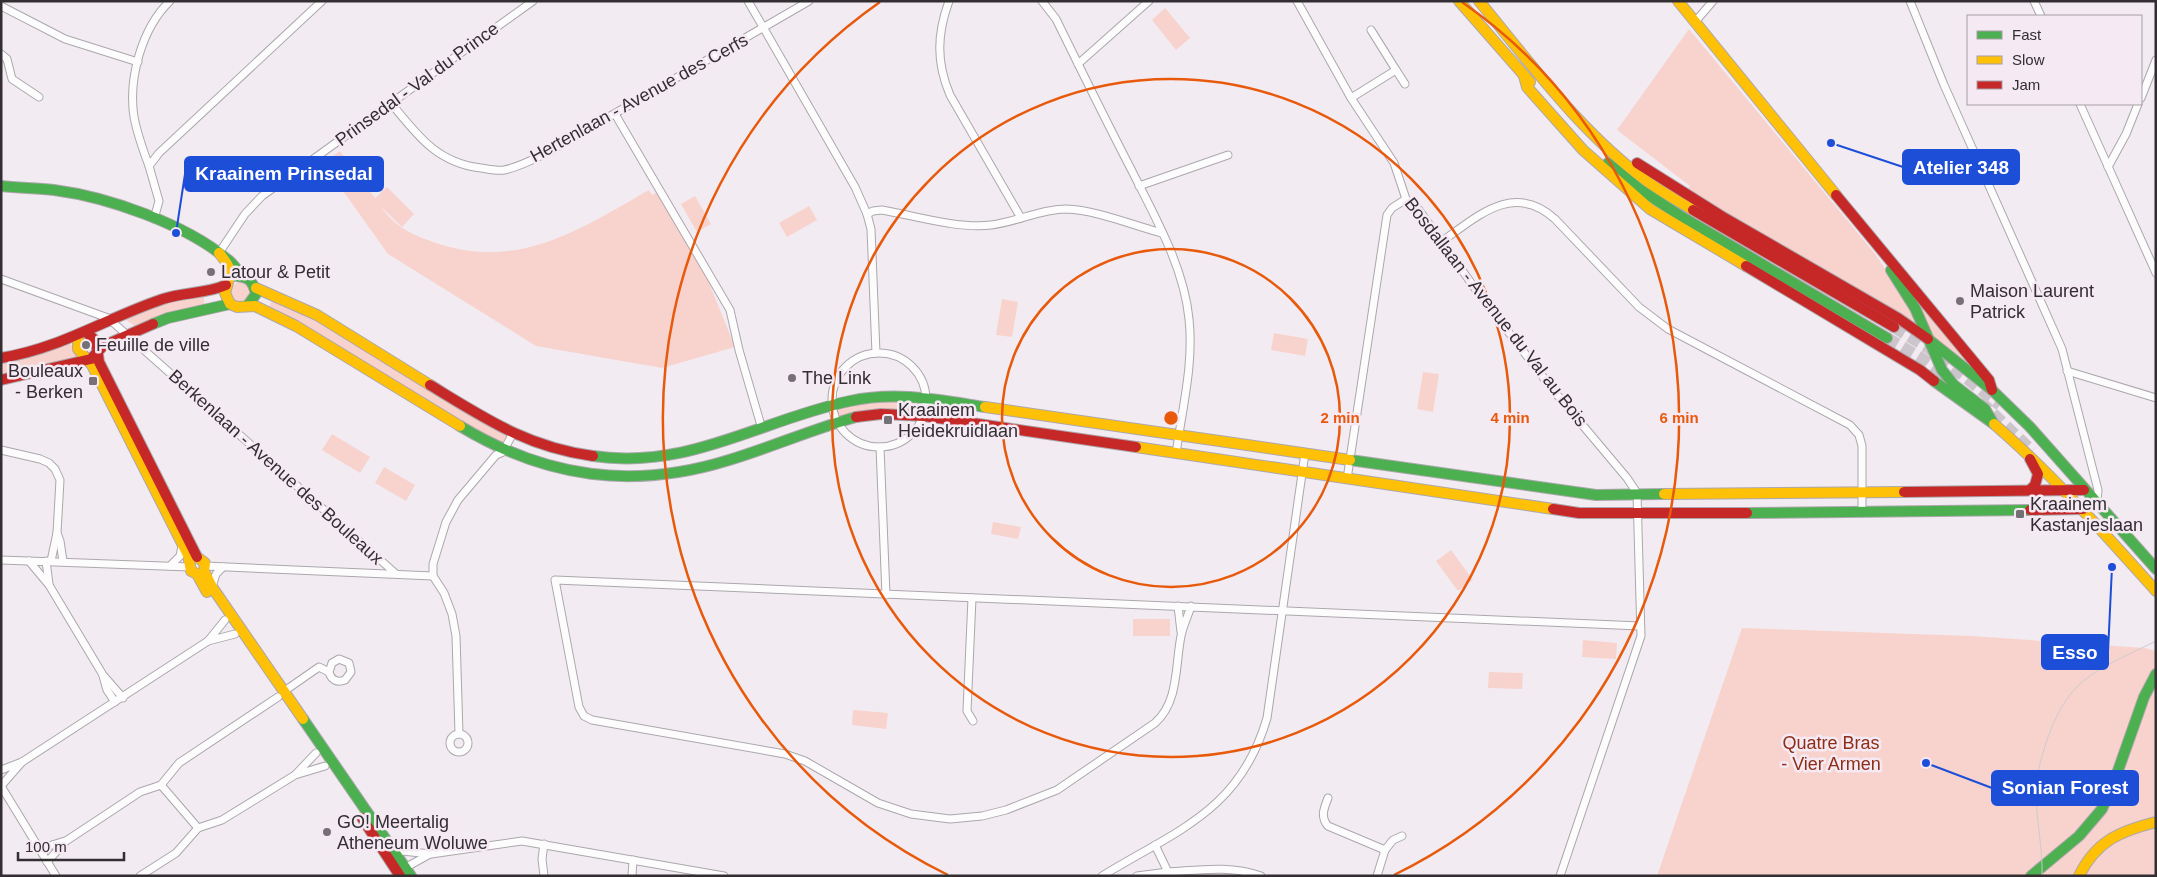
<svg xmlns="http://www.w3.org/2000/svg" width="2157" height="877" viewBox="0 0 2157 877" font-family="Helvetica,sans-serif">
<style>
.green{fill:#f8d3cd}
.lines{fill:none;stroke-linecap:round;stroke-linejoin:round}
.highway-tunnel{stroke:#ccc6cc;stroke-width:12;stroke-dasharray:12 6;stroke-linecap:butt}
.street-casing{stroke:#aca7ac;stroke-width:9}
.fast-casing{stroke:#aca7ac;stroke-width:12}
.slow-casing{stroke:#aca7ac;stroke-width:12}
.jam-casing{stroke:#aca7ac;stroke-width:12}
.street{stroke:#fdfcfd;stroke-width:7}
.fast{stroke:#4caf50;stroke-width:10}
.slow{stroke:#ffc107;stroke-width:10}
.jam{stroke:#c62828;stroke-width:10}
.tram{stroke:#cdcbcd;stroke-width:1}
.ring{fill:none;stroke:#e8590c;stroke-width:2.5}
.poi-dot{fill:#757075;stroke:#f5e9f4;stroke-width:2}
.labels{text-anchor:middle;dominant-baseline:central;stroke-width:5;stroke-linejoin:round;paint-order:stroke}
.street-label{font-size:18px;fill:#322e32;stroke:#f5e9f4}
.poi-label{font-size:18px;fill:#322e32;stroke:#f5e9f4;text-anchor:start}
.park-label{font-size:18px;fill:#8d2e15;stroke:#f5e9f4}
.centre{fill:#e8590c;stroke:#f5e9f4;stroke-width:2.5}
.ring-label{font-size:15px;text-anchor:middle;font-weight:bold;fill:#e8590c;stroke:#f5e9f4;stroke-width:5;stroke-linejoin:round;paint-order:stroke}
.leader{fill:none;stroke:#1d4ed8;stroke-width:2}
.callout-dot{fill:#1d4ed8;stroke:#f5e9f4;stroke-width:2}
.callout{fill:#1d4ed8;stroke:#1d4ed8;stroke-width:2}
.callout-label{font-size:19px;text-anchor:middle;font-weight:bold;fill:#fff}
</style>
<rect width="100%" height="100%" fill="#f2ecf2"/>
<g class="green">
<path d="M 1165,8 L 1190,38 L 1176,50 L 1152,20 Z"/>
<path d="M 1689,29 L 1876,255 L 1905,299 L 1915,319 L 1913,321 L 1687,191 L 1690,186 L 1617,130 Z"/>
<path d="M 340,151 L 375,198 L 387,187 L 414,214 L 402,227 L 381,207 C 396,227 409,233 433,242 C 517,272 579,230 649,190 L 652,195 L 657,192 L 709,283 L 735,347 L 662,368 L 536,346 L 388,254 L 323,163 Z"/>
<path d="M 695,196 L 711,224 L 697,232 L 681,204 Z"/>
<path d="M 809,206 L 817,220 L 787,237 L 779,223 Z"/>
<circle cx="241" cy="292" r="10"/>
<path d="M 203,292 L 205,307 L 138,328 L 123,318 L 156,304 Z"/>
<path d="M 1916,298 L 1965,359 L 1964,360 L 1933,338 Z"/>
<path d="M 272,299 L 292,305 L 508,436 L 502,446 L 268,310 Z"/>
<path d="M 1002,299 L 1018,302 L 1012,337 L 996,335 Z"/>
<path d="M 1274,333 L 1308,339 L 1305,356 L 1271,350 Z"/>
<path d="M 70,342 L 77,357 L 1,377 L 1,361 Z"/>
<path d="M 1423,372 L 1439,374 L 1433,412 L 1417,409 Z"/>
<path d="M 893,397 L 922,403 L 922,406 L 918,412 L 840,416 L 838,414 L 839,406 Z"/>
<path d="M 332,434 L 370,457 L 360,473 L 322,450 Z"/>
<path d="M 384,467 L 415,485 L 406,501 L 375,483 Z"/>
<path d="M 993,522 L 1021,527 L 1018,539 L 991,534 Z"/>
<path d="M 1451,550 L 1473,580 L 1458,591 L 1436,561 Z"/>
<rect x="1133" y="619" width="37" height="17"/>
<path d="M 1742,628 L 1971,636 L 2145,648 L 2156,651 L 2156,876 L 1657,876 Z"/>
<path d="M 1583,640 L 1617,643 L 1616,659 L 1582,657 Z"/>
<path d="M 1489,672 L 1523,673 L 1522,689 L 1488,688 Z"/>
<path d="M 853,710 L 888,713 L 886,729 L 852,725 Z"/>
</g>
<g class="lines">
<g class="highway-tunnel">
<path d="M 1894,327 L 1930,349 L 2000,405"/>
<path d="M 1887,338 L 1924,360 L 1950,379"/>
<path d="M 1980,401 L 2032,451"/>
</g>
<g class="street-casing">
<g id="street">
<path d="M 748,1 L 855,187 L 867,214 L 871,229 L 876,353"/>
<path d="M 949,1 C 937,34 936,62 950,95 L 1021,218"/>
<path d="M 1042,1 L 1056,19 C 1081,70 1106,121 1132,171 C 1155,217 1184,267 1189,319 C 1194,364 1182,409 1176,454"/>
<path d="M 1297,1 L 1351,98 L 1394,163 L 1406,199 L 1419,210 L 1474,287 L 1553,390 L 1627,478 L 1637,493 L 1641,636 L 1560,876"/>
<path d="M 1910,1 L 1944,85 L 2062,349 L 2098,490 L 2097,502"/>
<path d="M 2034,1 L 2041,16"/>
<path d="M 1,6 L 65,39 L 138,62"/>
<path d="M 1695,22 L 1713,1"/>
<path d="M 1371,30 L 1396,70"/>
<path d="M 1,54 L 7,59 L 12,79 L 39,97"/>
<path d="M 1078,64 L 1149,1"/>
<path d="M 1351,98 L 1396,70 L 1405,84"/>
<path d="M 2141,98 L 2156,60"/>
<path d="M 391,103 C 417,135 437,163 481,168 C 488,169 497,171 504,170 C 520,167 536,158 550,151 L 809,1"/>
<path d="M 2080,104 L 2156,273"/>
<path d="M 615,114 L 730,310 L 739,350 L 762,429"/>
<path d="M 149,166 C 143,150 137,133 134,117 C 128,78 142,28 170,1"/>
<path d="M 2108,167 L 2126,134 L 2138,104"/>
<path d="M 1139,186 L 1228,155"/>
<path d="M 867,214 L 873,211 L 882,210 C 916,216 958,229 991,225 C 1017,222 1040,209 1066,209 C 1096,210 1132,225 1162,233"/>
<path d="M 154,219 L 159,201 L 149,166 L 159,153 L 322,1"/>
<path d="M 1441,242 C 1477,217 1513,181 1555,219 L 1639,307 L 1668,329 L 1850,425 L 1859,435 L 1862,446 L 1862,512"/>
<path d="M 219,253 L 245,214 L 262,196 L 533,1"/>
<path d="M 1,279 L 108,318 L 395,573"/>
<circle cx="879" cy="400" r="47"/>
<path d="M 2067,371 L 2156,398"/>
<path d="M 880,447 L 886,595"/>
<path d="M 1,450 L 40,459 L 49,463 L 55,469 L 60,480 L 57,533 L 51,561"/>
<path d="M 1347,479 L 1387,215 L 1392,208 L 1406,199"/>
<path d="M 57,533 L 60,541 L 63,561"/>
<path d="M 1,560 L 190,567"/>
<path d="M 29,561 L 49,585 L 103,675 L 123,698"/>
<path d="M 46,561 L 49,584"/>
<path d="M 170,566 L 180,556 L 182,546"/>
<path d="M 205,566 L 433,576"/>
<path d="M 212,587 L 216,574 L 223,567"/>
<path d="M 972,598 L 967,711 L 973,721"/>
<path d="M 1178,606 L 1181,632"/>
<path d="M 1191,606 C 1188,616 1183,626 1181,636 C 1175,666 1179,702 1155,723 L 1057,790 L 1006,810 L 982,816 L 950,819 L 911,814 L 878,803 L 805,761 L 785,754 L 592,720 L 584,716 L 579,707 L 555,580 L 1640,626"/>
<path d="M 225,620 L 208,641 L 235,634"/>
<path d="M 103,676 L 107,690 L 115,702"/>
<path d="M 283,692 L 319,667 L 329,672 C 331,680 337,683 345,680 L 351,672 L 349,663 L 339,659 L 332,663 L 329,672"/>
<path d="M 459,734 L 456,636 L 452,614 L 444,593 L 433,576 L 433,564 L 446,522 L 458,500 L 496,455 L 503,452 L 513,433"/>
<circle cx="459" cy="743" r="9"/>
<path d="M 1,770 L 22,762 L 208,641"/>
<path d="M 296,774 L 316,753"/>
<path d="M 161,785 L 198,828"/>
<path d="M 1,786 L 56,876"/>
<path d="M 1,786 L 22,762"/>
<path d="M 1328,798 C 1324,808 1320,817 1328,826 L 1385,850 L 1377,876"/>
<path d="M 544,844 L 542,859 L 544,876"/>
<path d="M 1155,845 L 1168,872 C 1201,870 1229,865 1261,876"/>
<path d="M 39,849 L 65,841"/>
<path d="M 1385,850 L 1393,840 L 1402,836"/>
<path d="M 393,858 L 402,851 L 431,854 L 522,841 L 724,876"/>
<path d="M 47,862 L 66,841 L 140,792 L 161,785 L 179,763 L 278,697"/>
<path d="M 403,869 L 430,854"/>
<path d="M 140,876 L 176,853 L 198,828 L 222,820 L 295,775 L 325,766"/>
<path d="M 632,876 L 633,860"/>
<path d="M 1102,876 C 1177,830 1240,811 1267,718 L 1305,453"/>
<path d="M 1137,876 L 1168,872"/>
</g>
</g>
<g class="fast-casing">
<g id="fast">
<path d="M 1608,163 L 1641,190 L 1679,215 L 1887,338"/>
<path d="M 1,186 C 19,188 37,188 54,190 C 108,197 185,224 227,259 C 233,263 237,270 242,276"/>
<path d="M 1891,270 L 1915,308 L 1942,370 L 1954,385 L 1985,409 L 1992,421"/>
<path d="M 236,276 C 249,277 253,281 256,294 L 248,305"/>
<path d="M 153,324 L 168,318 L 230,304"/>
<path d="M 1928,339 L 1992,390 L 2030,427 L 2156,569"/>
<path d="M 1934,381 L 1994,424"/>
<path d="M 460,426 C 546,478 633,490 729,460 C 772,447 813,429 856,417"/>
<path d="M 593,456 C 690,470 760,420 850,401 C 896,391 939,400 985,407"/>
<path d="M 1350,460 L 1596,495 L 1664,494"/>
<path d="M 1747,513 L 2030,510"/>
<path d="M 303,719 L 411,876"/>
<path d="M 2031,876 L 2079,836 L 2102,809 L 2114,782 L 2144,697 L 2156,674"/>
</g>
</g>
<g class="slow-casing">
<g id="slow">
<path d="M 1459,1 L 1530,82"/>
<path d="M 1479,1 C 1531,64 1581,133 1648,182 C 1662,192 1678,201 1693,210"/>
<path d="M 1678,1 L 1836,195"/>
<path d="M 1524,76 L 1527,87 L 1583,150 L 1650,209 L 1746,266"/>
<path d="M 219,253 C 234,271 231,271 225,293 L 230,304 L 237,307 L 255,306 L 296,326 L 460,426"/>
<path d="M 256,288 L 317,315 L 430,385"/>
<path d="M 78,336 L 78,349 L 92,365 L 188,555 L 191,571 L 197,574 L 207,592"/>
<path d="M 985,407 L 1350,460"/>
<path d="M 1994,424 C 2053,475 2104,533 2156,591"/>
<path d="M 1136,447 L 1553,509"/>
<path d="M 1664,494 L 1904,492"/>
<path d="M 197,557 L 205,563 L 204,571 L 212,587 L 303,719"/>
<path d="M 2079,876 C 2096,841 2120,831 2156,822"/>
</g>
</g>
<g class="jam-casing">
<g id="jam">
<path d="M 1637,163 L 1723,217 L 1898,318 L 1928,339"/>
<path d="M 1836,195 L 1989,380 L 1992,390"/>
<path d="M 1693,210 L 1894,327"/>
<path d="M 1746,266 L 1920,370 L 1934,381"/>
<path d="M 87,333 L 96,341 L 99,362 L 197,557"/>
<path d="M 1,358 C 62,348 106,318 163,299 C 183,292 206,294 226,285"/>
<path d="M 1,380 L 91,359 L 103,346 L 153,324"/>
<path d="M 430,385 C 486,419 527,447 593,456"/>
<path d="M 856,417 L 881,414 L 924,416 L 1136,447"/>
<path d="M 2030,459 L 2038,474 L 2035,485 L 2030,490"/>
<path d="M 1904,492 L 2084,490"/>
<path d="M 1553,509 L 1579,513 L 1747,513"/>
<path d="M 2030,510 L 2083,509 L 2096,503"/>
<path d="M 362,818 L 400,876"/>
</g>
</g>
<use href="#street" class="street"/>
<use href="#fast" class="fast"/>
<use href="#slow" class="slow"/>
<use href="#jam" class="jam"/>
<path class="tram" d="M 2042,876 C 2043,848 2036,820 2036,792 C 2036,775 2041,759 2046,743 C 2068,676 2098,670 2156,641"/>
</g>
<g class="ring">
<circle cx="1171" cy="418" r="169"/>
<circle cx="1171" cy="418" r="339"/>
<path d="M948 875A508 508 0 0 1 880 2M1462 2A508 508 0 0 1 1394 875"/>
</g>
<g class="poi-dot">
<circle cx="211" cy="272" r="5"/>
<circle cx="1960" cy="301" r="5"/>
<circle cx="86" cy="345" r="5"/>
<circle cx="792" cy="378" r="5"/>
<rect x="88" y="376" width="10" height="10" rx="2.5"/>
<rect x="883" y="415" width="10" height="10" rx="2.5"/>
<rect x="2015" y="509" width="10" height="10" rx="2.5"/>
<circle cx="327" cy="832" r="5"/>
</g>
<g class="labels">
<g class="street-label">
<text transform="translate(417 84) rotate(-36)">Prinsedal - Val du Prince</text>
<text transform="translate(639 98) rotate(-29)">Hertenlaan - Avenue des Cerfs</text>
<text transform="translate(1496 312) rotate(52)">Bosdallaan - Avenue du Val au Bois</text>
<text transform="translate(276 467) rotate(42)">Berkenlaan - Avenue des Bouleaux</text>
</g>
<g class="poi-label">
<text x="221" y="272">Latour &amp; Petit</text>
<text x="1970" y="291">Maison Laurent<tspan x="1970" dy="21">Patrick</tspan></text>
<text x="96" y="345">Feuille de ville</text>
<text x="83" y="371" text-anchor="end">Bouleaux<tspan x="83" dy="21">- Berken</tspan></text>
<text x="802" y="378">The Link</text>
<text x="898" y="410">Kraainem<tspan x="898" dy="21">Heidekruidlaan</tspan></text>
<text x="2030" y="504">Kraainem<tspan x="2030" dy="21">Kastanjeslaan</tspan></text>
<text x="337" y="822">GO! Meertalig<tspan x="337" dy="21">Atheneum Woluwe</tspan></text>
</g>
<g class="park-label">
<text x="1831" y="743">Quatre Bras<tspan x="1831" dy="21">- Vier Armen</tspan></text>
</g>
</g>
<circle cx="1171" cy="418" r="8" class="centre"/>
<g class="ring-label">
<text x="1340" y="423">2 min</text>
<text x="1510" y="423">4 min</text>
<text x="1679" y="423">6 min</text>
</g>
<path class="leader" d="M1831 143L1903 167M176 233L185 174M2112 567L2108 652M1926 763L1992 788"/>
<g class="callout-dot">
<circle cx="1831" cy="143" r="5"/>
<circle cx="176" cy="233" r="5"/>
<circle cx="2112" cy="567" r="5"/>
<circle cx="1926" cy="763" r="5"/>
</g>
<g class="callout">
<rect x="1903" y="150" width="116" height="34" rx="5"/>
<rect x="185" y="157" width="198" height="34" rx="5"/>
<rect x="2042" y="635" width="66" height="34" rx="5"/>
<rect x="1992" y="771" width="146" height="34" rx="5"/>
</g>
<g class="callout-label">
<text x="1961" y="174">Atelier 348</text>
<text x="284" y="180">Kraainem Prinsedal</text>
<text x="2075" y="659">Esso</text>
<text x="2065" y="794">Sonian Forest</text>
</g>
<rect width="2157" height="877" fill="none" stroke="#322e32" stroke-width="5"/>
<rect x="1967" y="15" width="175" height="90" fill="#f5e9f4" stroke="#a79ea6"/>
<rect x="1977" y="31" width="25" height="8" fill="#4caf50" stroke="#a79ea6"/>
<text x="2012" y="40" font-size="15" fill="#322e32">Fast</text>
<rect x="1977" y="56" width="25" height="8" fill="#ffc107" stroke="#a79ea6"/>
<text x="2012" y="65" font-size="15" fill="#322e32">Slow</text>
<rect x="1977" y="81" width="25" height="8" fill="#c62828" stroke="#a79ea6"/>
<text x="2012" y="90" font-size="15" fill="#322e32">Jam</text>
<path d="M18 852v8h106v-8" fill="none" stroke="#322e32" stroke-width="2.5"/>
<text x="25" y="852" font-size="15" fill="#322e32" stroke="#f5e9f4" stroke-width="4" paint-order="stroke">100 m</text>
</svg>
